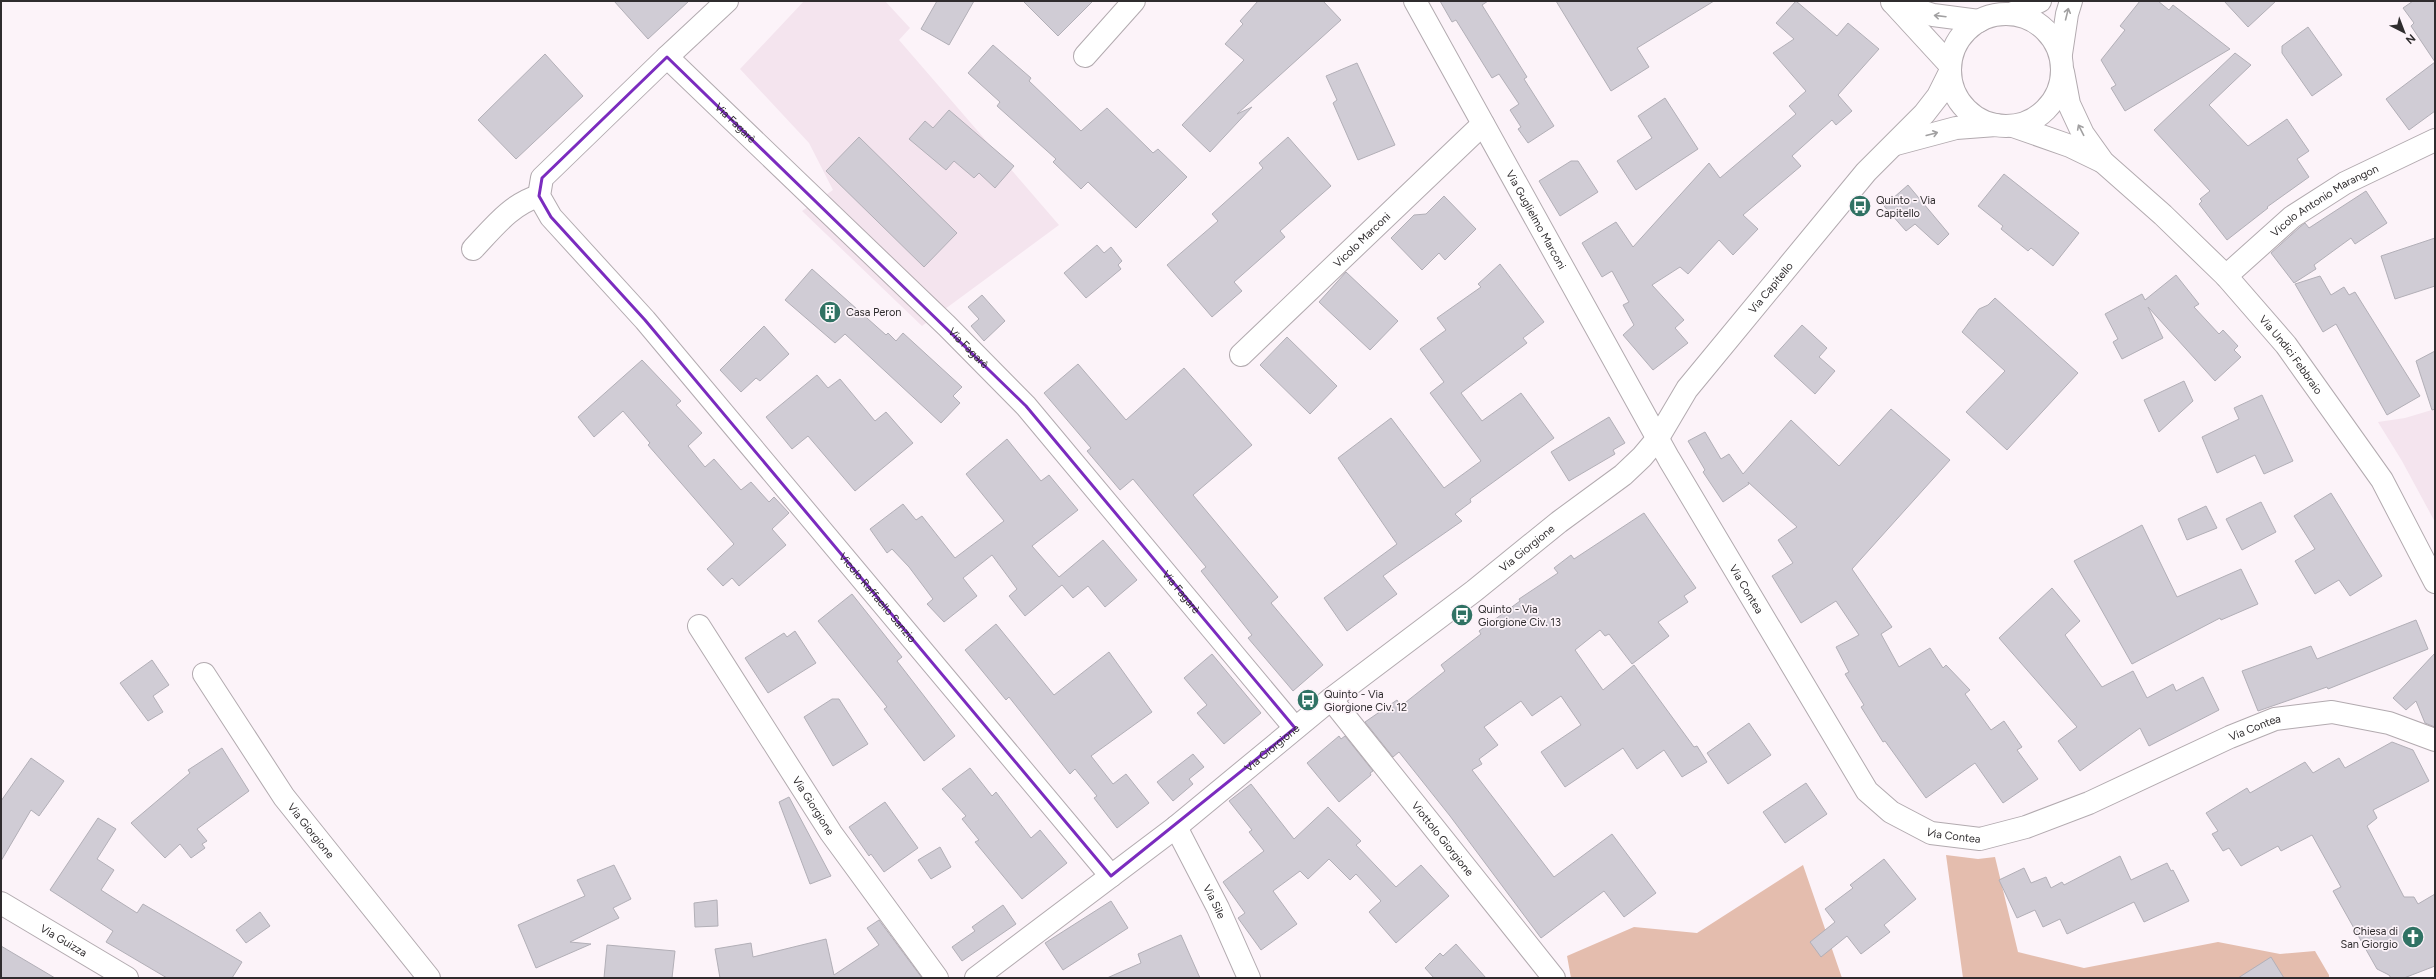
<svg xmlns="http://www.w3.org/2000/svg" width="2436" height="979" viewBox="0 0 2436 979" font-family="Figtree,sans-serif">
<style>
.built{fill:#f4e4ee}
.green{fill:#e4bdae}
.building{fill:#d0ccd5;stroke:#b2afb7}
.lines{fill:none;stroke-linecap:round;stroke-linejoin:round}
.minor-casing{stroke:#b2aaaf;stroke-width:24}
.tertiary-casing{stroke:#b2aaaf;stroke-width:24}
.secondary-casing{stroke:#b2aaaf;stroke-width:24}
.primary-casing{stroke:#b2aaaf;stroke-width:24}
.minor{stroke:#fff;stroke-width:22}
.tertiary{stroke:#fff;stroke-width:22}
.secondary{stroke:#fff;stroke-width:22}
.primary{stroke:#fff;stroke-width:22}
.oneway{stroke:#a1a0a1}
.marked{fill:none;stroke:#7b2cbf;stroke-width:3;stroke-linejoin:round}
.labels{text-anchor:middle;dominant-baseline:central;stroke-width:3.5;stroke-linejoin:round;paint-order:stroke}
.street-label{font-size:11px;fill:#2f2c2e;stroke:#fcf3f9}
.poi-label{font-size:11px;fill:#2f2c2e;stroke:#fcf3f9;text-anchor:start}
</style>
<rect width="100%" height="100%" fill="#fcf3f9"/>
<g class="built">
<path d="M 804,1 L 885,1 L 910,28 L 899,40 L 1059,225 L 922,326 L 802,211 L 833,190 L 809,143 L 740,69 Z"/>
<path d="M 2435,409 L 2435,522 L 2402,461 L 2378,422 L 2405,418 Z"/>
</g>
<g class="green">
<path d="M 1946,855 L 1978,859 L 1995,857 L 2018,952 L 2084,968 L 2218,942 L 2280,954 L 2315,951 L 2329,975 L 2329,978 L 1963,978 Z"/>
<path d="M 1803,865 L 1842,978 L 1571,978 L 1567,956 L 1634,927 L 1697,933 Z"/>
</g>
<g class="building">
<path d="M 614,1 L 689,1 L 648,39 Z"/>
<path d="M 937,1 L 974,1 L 949,45 L 921,29 Z"/>
<path d="M 1023,1 L 1093,1 L 1058,36 Z"/>
<path d="M 1258,1 L 1323,1 L 1341,20 L 1237,114 L 1252,107 L 1210,152 L 1182,125 L 1244,60 L 1225,44 L 1243,24 L 1240,21 Z"/>
<path d="M 1440,1 L 1488,1 L 1482,5 L 1527,77 L 1524,79 L 1554,126 L 1528,143 L 1518,129 L 1521,127 L 1510,110 L 1519,104 L 1499,74 L 1492,78 L 1456,20 L 1452,22 Z"/>
<path d="M 1556,1 L 1714,1 L 1637,48 L 1649,67 L 1611,91 Z"/>
<path d="M 1796,1 L 1837,36 L 1848,23 L 1879,49 L 1838,95 L 1852,111 L 1836,125 L 1832,120 L 1792,156 L 1801,166 L 1743,215 L 1758,229 L 1733,255 L 1719,240 L 1688,274 L 1680,267 L 1652,285 L 1684,320 L 1675,328 L 1688,343 L 1653,370 L 1623,335 L 1634,325 L 1623,305 L 1629,302 L 1612,271 L 1602,277 L 1582,243 L 1616,222 L 1633,247 L 1709,163 L 1720,178 L 1796,114 L 1789,106 L 1806,91 L 1773,53 L 1794,39 L 1776,23 Z"/>
<path d="M 2140,1 L 2158,1 L 2169,10 L 2173,5 L 2230,49 L 2125,111 L 2111,88 L 2116,85 L 2101,60 L 2125,30 L 2120,26 Z"/>
<path d="M 2224,1 L 2276,1 L 2248,27 Z"/>
<path d="M 2413,1 L 2435,1 L 2435,62 L 2411,26 L 2414,23 L 2403,8 Z"/>
<path d="M 2308,27 L 2342,75 L 2312,96 L 2282,53 L 2282,46 Z"/>
<path d="M 993,45 L 1031,78 L 1029,81 L 1081,131 L 1107,108 L 1153,153 L 1158,149 L 1187,177 L 1136,228 L 1088,182 L 1081,189 L 1053,162 L 1056,159 L 997,106 L 1000,102 L 968,73 Z"/>
<path d="M 2235,53 L 2251,65 L 2209,105 L 2248,146 L 2287,119 L 2309,151 L 2297,159 L 2309,177 L 2267,207 L 2268,208 L 2227,240 L 2199,204 L 2202,201 L 2200,199 L 2210,191 L 2154,130 Z"/>
<path d="M 545,54 L 583,96 L 516,159 L 478,120 Z"/>
<path d="M 2435,62 L 2435,111 L 2409,130 L 2386,99 Z"/>
<path d="M 1357,63 L 1395,145 L 1358,160 L 1333,103 L 1337,100 L 1326,76 Z"/>
<path d="M 1665,98 L 1698,149 L 1636,190 L 1617,161 L 1652,138 L 1638,116 Z"/>
<path d="M 949,110 L 1014,166 L 995,188 L 979,173 L 974,178 L 954,161 L 946,170 L 909,139 L 925,121 L 933,128 Z"/>
<path d="M 859,137 L 957,233 L 924,267 L 826,171 Z"/>
<path d="M 1288,137 L 1331,186 L 1280,231 L 1285,237 L 1234,282 L 1242,291 L 1212,317 L 1167,265 L 1218,221 L 1212,214 L 1263,168 L 1259,163 Z"/>
<path d="M 1571,161 L 1578,161 L 1598,192 L 1560,216 L 1539,181 Z"/>
<path d="M 2004,174 L 2079,233 L 2053,266 L 2031,248 L 2028,251 L 2001,229 L 2003,226 L 1978,206 Z"/>
<path d="M 1908,185 L 1949,234 L 1938,245 L 1915,224 L 1906,231 L 1884,206 Z"/>
<path d="M 2366,191 L 2387,223 L 2355,244 L 2351,238 L 2314,265 L 2316,269 L 2294,283 L 2271,253 L 2300,227 L 2305,223 L 2309,228 Z"/>
<path d="M 1444,196 L 1476,229 L 1445,260 L 1439,253 L 1422,270 L 1391,238 L 1414,215 L 1426,214 Z"/>
<path d="M 2435,238 L 2435,286 L 2395,299 L 2381,256 Z"/>
<path d="M 1097,245 L 1104,253 L 1111,247 L 1122,261 L 1118,265 L 1121,269 L 1086,298 L 1064,273 Z"/>
<path d="M 1500,264 L 1544,322 L 1523,338 L 1527,343 L 1461,393 L 1482,421 L 1521,393 L 1554,438 L 1470,499 L 1471,502 L 1455,514 L 1462,521 L 1383,576 L 1397,594 L 1347,631 L 1324,598 L 1397,544 L 1338,458 L 1391,418 L 1444,488 L 1481,461 L 1430,393 L 1444,382 L 1420,349 L 1446,330 L 1437,318 L 1481,287 L 1478,284 Z"/>
<path d="M 812,269 L 886,335 L 888,333 L 896,341 L 903,333 L 962,387 L 953,396 L 960,403 L 941,423 L 845,334 L 835,343 L 785,300 Z"/>
<path d="M 1346,272 L 1398,321 L 1370,350 L 1319,302 Z"/>
<path d="M 2176,275 L 2199,304 L 2194,307 L 2219,334 L 2223,330 L 2238,346 L 2234,350 L 2241,357 L 2215,381 L 2148,307 L 2163,338 L 2122,359 L 2113,342 L 2118,339 L 2105,314 L 2142,294 L 2145,300 Z"/>
<path d="M 2320,276 L 2331,295 L 2344,287 L 2349,295 L 2355,292 L 2420,396 L 2387,415 L 2336,324 L 2323,332 L 2295,284 Z"/>
<path d="M 982,295 L 1005,321 L 984,341 L 971,326 L 979,319 L 968,307 Z"/>
<path d="M 1995,298 L 2078,373 L 2007,450 L 1966,412 L 2005,371 L 1962,332 L 1979,309 L 1988,305 Z"/>
<path d="M 1802,325 L 1827,348 L 1819,357 L 1835,371 L 1815,394 L 1774,356 Z"/>
<path d="M 764,326 L 789,354 L 760,381 L 756,378 L 741,392 L 720,370 Z"/>
<path d="M 1287,337 L 1337,386 L 1310,414 L 1260,365 Z"/>
<path d="M 2435,351 L 2435,409 L 2432,410 L 2416,361 Z"/>
<path d="M 642,360 L 681,401 L 676,405 L 702,433 L 688,446 L 705,467 L 714,459 L 741,490 L 751,482 L 769,502 L 774,497 L 789,513 L 772,529 L 786,545 L 739,586 L 732,578 L 723,586 L 707,569 L 734,544 L 648,445 L 650,443 L 623,411 L 594,437 L 578,417 Z"/>
<path d="M 1078,364 L 1126,420 L 1184,368 L 1252,445 L 1193,495 L 1278,597 L 1271,603 L 1323,665 L 1293,691 L 1248,638 L 1252,635 L 1201,571 L 1206,567 L 1133,479 L 1120,490 L 1087,451 L 1091,448 L 1044,393 Z"/>
<path d="M 817,375 L 828,388 L 840,379 L 875,421 L 886,412 L 913,443 L 855,491 L 808,436 L 792,449 L 766,417 Z"/>
<path d="M 2184,381 L 2193,401 L 2159,432 L 2144,400 Z"/>
<path d="M 2262,395 L 2293,461 L 2264,474 L 2255,455 L 2217,473 L 2202,437 L 2239,419 L 2234,408 Z"/>
<path d="M 1891,409 L 1950,460 L 1852,569 L 1892,627 L 1881,634 L 1899,667 L 1930,648 L 1943,668 L 1946,665 L 1970,690 L 1965,694 L 1991,730 L 2004,721 L 2022,747 L 2017,750 L 2038,779 L 2003,803 L 1975,763 L 1926,798 L 1885,741 L 1883,742 L 1861,707 L 1864,705 L 1845,674 L 1849,672 L 1836,647 L 1859,635 L 1836,601 L 1801,623 L 1772,576 L 1793,563 L 1778,540 L 1797,527 L 1748,482 L 1749,484 L 1723,502 L 1703,472 L 1705,470 L 1688,441 L 1705,432 L 1721,459 L 1729,454 L 1743,474 L 1791,420 L 1839,466 Z"/>
<path d="M 1609,417 L 1625,443 L 1613,450 L 1615,454 L 1569,481 L 1551,452 Z"/>
<path d="M 1007,439 L 1041,481 L 1049,475 L 1078,510 L 1032,546 L 1059,577 L 1103,540 L 1137,580 L 1105,607 L 1088,586 L 1073,598 L 1062,585 L 1025,616 L 1009,596 L 1017,589 L 992,555 L 963,578 L 977,596 L 944,622 L 927,604 L 933,599 L 909,567 L 892,549 L 887,553 L 870,529 L 903,504 L 916,520 L 922,516 L 955,558 L 1004,521 L 966,474 Z"/>
<path d="M 2331,493 L 2382,576 L 2350,596 L 2339,580 L 2315,594 L 2295,561 L 2315,549 L 2294,516 Z"/>
<path d="M 2261,502 L 2276,532 L 2242,550 L 2226,519 Z"/>
<path d="M 2206,506 L 2217,528 L 2187,540 L 2178,519 Z"/>
<path d="M 1644,513 L 1696,588 L 1684,596 L 1688,602 L 1658,622 L 1669,636 L 1632,664 L 1609,634 L 1605,636 L 1600,630 L 1575,650 L 1603,690 L 1634,665 L 1694,747 L 1697,746 L 1707,762 L 1682,777 L 1664,750 L 1637,769 L 1623,748 L 1565,787 L 1541,752 L 1581,725 L 1561,696 L 1532,716 L 1521,701 L 1484,727 L 1498,745 L 1479,759 L 1482,764 L 1472,770 L 1554,877 L 1612,834 L 1656,893 L 1624,917 L 1604,891 L 1541,938 L 1450,816 L 1399,752 L 1393,757 L 1365,722 L 1397,700 L 1401,706 L 1445,671 L 1441,665 L 1481,634 L 1479,631 L 1520,601 L 1519,599 L 1558,573 L 1554,568 L 1571,555 L 1574,559 Z"/>
<path d="M 2142,525 L 2177,597 L 2241,569 L 2258,604 L 2221,620 L 2220,618 L 2132,664 L 2074,561 Z"/>
<path d="M 2052,588 L 2080,621 L 2065,635 L 2102,687 L 2133,671 L 2147,698 L 2173,684 L 2176,691 L 2203,677 L 2219,710 L 2149,746 L 2140,728 L 2080,771 L 2058,741 L 2077,727 L 1999,638 Z"/>
<path d="M 852,594 L 902,657 L 897,661 L 955,736 L 924,761 L 884,709 L 887,707 L 818,621 Z"/>
<path d="M 2416,620 L 2428,649 L 2328,689 L 2327,687 L 2258,711 L 2242,671 L 2311,646 L 2317,659 Z"/>
<path d="M 996,624 L 1054,695 L 1109,652 L 1152,712 L 1091,756 L 1113,784 L 1126,774 L 1149,803 L 1117,828 L 1094,798 L 1097,796 L 1075,769 L 1070,774 L 1009,697 L 1006,700 L 965,650 Z"/>
<path d="M 795,631 L 816,663 L 768,693 L 745,658 L 784,633 L 787,637 Z"/>
<path d="M 2435,653 L 2435,727 L 2425,723 L 2416,701 L 2406,710 L 2393,698 Z"/>
<path d="M 1212,654 L 1261,713 L 1224,744 L 1197,713 L 1207,705 L 1184,678 Z"/>
<path d="M 152,660 L 169,685 L 153,696 L 163,712 L 148,721 L 120,683 Z"/>
<path d="M 832,699 L 839,699 L 868,744 L 833,766 L 804,717 Z"/>
<path d="M 1749,723 L 1771,755 L 1728,784 L 1707,753 Z"/>
<path d="M 1339,736 L 1341,739 L 1345,736 L 1373,771 L 1370,773 L 1371,775 L 1339,802 L 1307,763 Z"/>
<path d="M 2392,742 L 2413,750 L 2429,781 L 2373,810 L 2377,818 L 2367,826 L 2404,897 L 2414,897 L 2418,904 L 2435,894 L 2435,966 L 2404,978 L 2391,978 L 2389,975 L 2377,969 L 2333,891 L 2341,887 L 2312,835 L 2281,851 L 2278,846 L 2241,866 L 2229,848 L 2223,851 L 2212,834 L 2218,831 L 2206,813 L 2247,788 L 2250,793 L 2305,762 L 2313,773 L 2339,758 L 2345,768 Z"/>
<path d="M 222,748 L 249,791 L 197,829 L 207,841 L 202,844 L 205,848 L 191,858 L 180,844 L 165,858 L 131,823 L 190,773 L 188,770 Z"/>
<path d="M 1193,754 L 1204,767 L 1189,779 L 1193,784 L 1173,801 L 1157,782 Z"/>
<path d="M 31,758 L 64,781 L 39,816 L 31,810 L 1,861 L 1,801 Z"/>
<path d="M 970,768 L 992,796 L 996,792 L 1031,838 L 1040,830 L 1067,863 L 1022,899 L 975,842 L 979,840 L 962,819 L 966,816 L 942,789 Z"/>
<path d="M 1806,783 L 1827,814 L 1785,843 L 1763,812 Z"/>
<path d="M 1251,784 L 1294,839 L 1328,807 L 1361,841 L 1356,845 L 1396,887 L 1421,865 L 1449,896 L 1396,943 L 1369,912 L 1381,901 L 1356,874 L 1350,880 L 1329,859 L 1308,879 L 1300,871 L 1273,891 L 1297,924 L 1261,950 L 1238,918 L 1245,913 L 1223,882 L 1264,851 L 1249,832 L 1252,830 L 1229,801 Z"/>
<path d="M 789,797 L 831,876 L 810,884 L 779,802 Z"/>
<path d="M 885,802 L 918,848 L 884,872 L 871,854 L 869,856 L 849,827 Z"/>
<path d="M 98,818 L 116,829 L 97,859 L 114,870 L 101,890 L 137,913 L 143,904 L 242,962 L 232,978 L 167,978 L 106,942 L 113,931 L 50,890 Z"/>
<path d="M 940,847 L 951,867 L 931,879 L 918,860 Z"/>
<path d="M 2120,856 L 2131,880 L 2167,863 L 2171,871 L 2173,870 L 2189,901 L 2144,922 L 2134,902 L 2067,934 L 2060,919 L 2043,927 L 2035,910 L 2017,918 L 1999,880 L 2024,868 L 2031,883 L 2046,877 L 2051,888 L 2062,882 L 2064,885 Z"/>
<path d="M 1884,859 L 1916,899 L 1884,925 L 1890,932 L 1861,954 L 1847,936 L 1821,957 L 1810,942 L 1835,922 L 1825,909 L 1853,888 L 1850,885 Z"/>
<path d="M 614,865 L 631,899 L 613,908 L 619,918 L 570,942 L 591,944 L 536,968 L 518,925 L 585,896 L 577,880 Z"/>
<path d="M 717,900 L 718,926 L 695,927 L 694,903 Z"/>
<path d="M 1111,901 L 1128,928 L 1063,970 L 1045,943 Z"/>
<path d="M 1003,905 L 1016,924 L 962,961 L 952,947 L 975,931 L 972,927 Z"/>
<path d="M 260,912 L 270,926 L 246,943 L 236,930 Z"/>
<path d="M 879,920 L 922,978 L 720,978 L 715,949 L 751,943 L 753,957 L 826,939 L 834,975 L 879,945 L 867,928 Z"/>
<path d="M 1181,935 L 1200,978 L 1107,978 L 1141,963 L 1138,954 Z"/>
<path d="M 1456,944 L 1486,978 L 1434,978 L 1425,968 L 1440,953 L 1443,956 Z"/>
<path d="M 607,945 L 675,951 L 672,978 L 604,978 Z"/>
<path d="M 1,946 L 55,978 L 1,978 Z"/>
<path d="M 2271,957 L 2284,978 L 2238,978 Z"/>
</g>
<g class="lines">
<g class="minor-casing">
<g id="minor">
<path id="s1" d="M 727,1 L 667,57 L 947,326 L 1026,406 L 1295,728"/>
<path id="s2" d="M 1415,1 L 1669,459 L 1867,791 L 1891,812 L 1931,833 L 1980,839 L 2026,827 L 2089,803 L 2230,737 L 2275,719 L 2332,712 L 2389,723 L 2435,740"/>
<path d="M 1085,56 L 1134,1"/>
<path id="s3" d="M 667,57 L 542,178 L 539,196 L 551,217 L 645,320 L 1111,876"/>
<path d="M 473,249 C 493,228 511,204 539,196"/>
<path id="s4" d="M 2226,276 L 2292,217 L 2345,183 L 2435,140"/>
<path id="s5" d="M 1241,355 L 1483,124"/>
<path id="s6" d="M 699,626 L 831,833 L 937,978"/>
<path id="s7" d="M 204,674 L 284,797 L 429,978"/>
<path id="s8" d="M 1331,699 L 1554,978"/>
<path id="s9" d="M 1176,827 L 1218,908 L 1249,978"/>
<path id="s10" d="M 1,903 L 127,978"/>
</g>
</g>
<g class="tertiary-casing">
<g id="tertiary">
<path d="M 1896,144 L 1956,128 L 1996,125"/>
<path id="s11" d="M 976,978 L 1176,827 L 1331,699 L 1474,591 L 1559,522 L 1623,475 L 1642,457 L 1658,438 L 1687,389 L 1866,172 L 1924,114 L 1938,96 L 1950,72"/>
</g>
</g>
<g class="secondary-casing">
<g id="secondary">
<path d="M 2011,14 L 2040,1"/>
<path d="M 2061,54 L 2067,14 L 2071,1"/>
</g>
</g>
<g class="primary-casing">
<g id="primary">
<path d="M 1892,2 L 1933,15 L 1979,21"/>
<path d="M 1894,4 L 1950,65"/>
<circle cx="2006" cy="70" r="56"/>
<path id="s12" d="M 2063,72 L 2069,104 L 2083,134 L 2103,162 L 2163,215 L 2226,276 L 2286,345 L 2382,480 L 2435,582"/>
<path d="M 2013,126 L 2070,146 L 2101,161"/>
</g>
</g>
<use href="#minor" class="minor"/>
<use href="#tertiary" class="tertiary"/>
<use href="#secondary" class="secondary"/>
<use href="#primary" class="primary"/>
</g>
<defs><path id="oneway-shaft" d="M-6 0H5M1.5-3L5.5 0L1.5 3" fill="none" stroke-width="1.6" stroke-linecap="round" stroke-linejoin="round"/></defs>
<g class="oneway">
<use href="#oneway-shaft" transform="translate(2067 14) rotate(-76)"/>
<use href="#oneway-shaft" transform="translate(1940 16) rotate(-173)"/>
<use href="#oneway-shaft" transform="translate(2081 130) rotate(-117)"/>
<use href="#oneway-shaft" transform="translate(1932 134) rotate(-15)"/>
</g>
<path class="marked" d="M 667,57 L 1026,406 L 1295,728 L 1111,876 L 645,320 L 551,217 L 539,196 L 542,178 Z"/>
<defs>
<g id="bus-disc" transform="scale(1.15)"><circle r="9.5" fill="#307264" stroke="#fcf3f9"/><path d="M-5-6H5V4H4V6H2V4H-2V6H-4V4H-5ZM-3.5-4V0h7V-4ZM-3.5 1.2v1.5H-2V1.2ZM2 1.2v1.5H3.5V1.2Z" fill="#fff"/></g>
<g id="building-disc" transform="scale(1.15)"><circle r="9.5" fill="#307264" stroke="#fcf3f9"/><path d="M-4-6H4V6H1V3H-1V6H-4ZM-2.5-4.3h1.7v1.8h-1.7ZM.8-4.3h1.7v1.8H.8ZM-2.5-1h1.7V.8h-1.7ZM.8-1h1.7V.8H.8Z" fill="#fff"/></g>
<g id="church-disc" transform="scale(1.15)"><circle r="9.5" fill="#307264" stroke="#fcf3f9"/><path d="M-1.2-6h2.4v3.5h3.3v2.4h-3.3V6h-2.4V-.1h-3.3v-2.4h3.3Z" fill="#fff"/></g>
</defs>
<g fill-rule="evenodd">
<use href="#bus-disc" x="1860" y="206"/>
<use href="#building-disc" x="830" y="312"/>
<use href="#bus-disc" x="1462" y="615"/>
<use href="#bus-disc" x="1308" y="700"/>
<use href="#church-disc" x="2413" y="937"/>
</g>
<g class="labels">
<g class="street-label">
<text stroke="none"><textPath href="#s1" startOffset="177">Via Fagarè</textPath></text>
<text stroke="none"><textPath href="#s4" startOffset="125">Vicolo Antonio Marangon</textPath></text>
<text stroke="none"><textPath href="#s2" startOffset="250">Via Guglielmo Marconi</textPath></text>
<text stroke="none"><textPath href="#s5" startOffset="167">Vicolo Marconi</textPath></text>
<text stroke="none"><textPath href="#s11" startOffset="1059">Via Capitello</textPath></text>
<text stroke="none"><textPath href="#s1" startOffset="501">Via Fagarè</textPath></text>
<text stroke="none"><textPath href="#s12" startOffset="370">Via Undici Febbraio</textPath></text>
<text stroke="none"><textPath href="#s11" startOffset="699">Via Giorgione</textPath></text>
<text stroke="none"><textPath href="#s2" startOffset="675">Via Contea</textPath></text>
<text stroke="none"><textPath href="#s1" startOffset="825">Via Fagarè</textPath></text>
<text stroke="none"><textPath href="#s3" startOffset="718">Vicolo Raffaello Sanzio</textPath></text>
<text stroke="none"><textPath href="#s2" startOffset="1334">Via Contea</textPath></text>
<text stroke="none"><textPath href="#s11" startOffset="375">Via Giorgione</textPath></text>
<text stroke="none"><textPath href="#s6" startOffset="213">Via Giorgione</textPath></text>
<text stroke="none"><textPath href="#s7" startOffset="190">Via Giorgione</textPath></text>
<text stroke="none"><textPath href="#s2" startOffset="1010">Via Contea</textPath></text>
<text stroke="none"><textPath href="#s8" startOffset="179">Viottolo Giorgione</textPath></text>
<text stroke="none"><textPath href="#s9" startOffset="84">Via Sile</textPath></text>
<text stroke="none"><textPath href="#s10" startOffset="73">Via Guizza</textPath></text>
</g>
<g class="poi-label">
<text x="1876" y="200">Quinto - Via<tspan x="1876" dy="13">Capitello</tspan></text>
<text x="846" y="312">Casa Peron</text>
<text x="1478" y="609">Quinto - Via<tspan x="1478" dy="13">Giorgione Civ. 13</tspan></text>
<text x="1324" y="694">Quinto - Via<tspan x="1324" dy="13">Giorgione Civ. 12</tspan></text>
<text x="2398" y="931" text-anchor="end">Chiesa di<tspan x="2398" dy="13">San Giorgio</tspan></text>
</g>
</g>
<rect width="2436" height="979" fill="none" stroke="#2f2c2e" stroke-width="4"/>
<g transform="translate(2404 32) rotate(138)" stroke="#fcf3f9" stroke-width="3" paint-order="stroke">
<path d="M0-3L7 15L0 10L-7 15Z" fill="#2f2c2e"/>
<text y="-6" font-size="11" font-weight="bold" text-anchor="middle" fill="#2f2c2e">N</text>
</g>
</svg>
